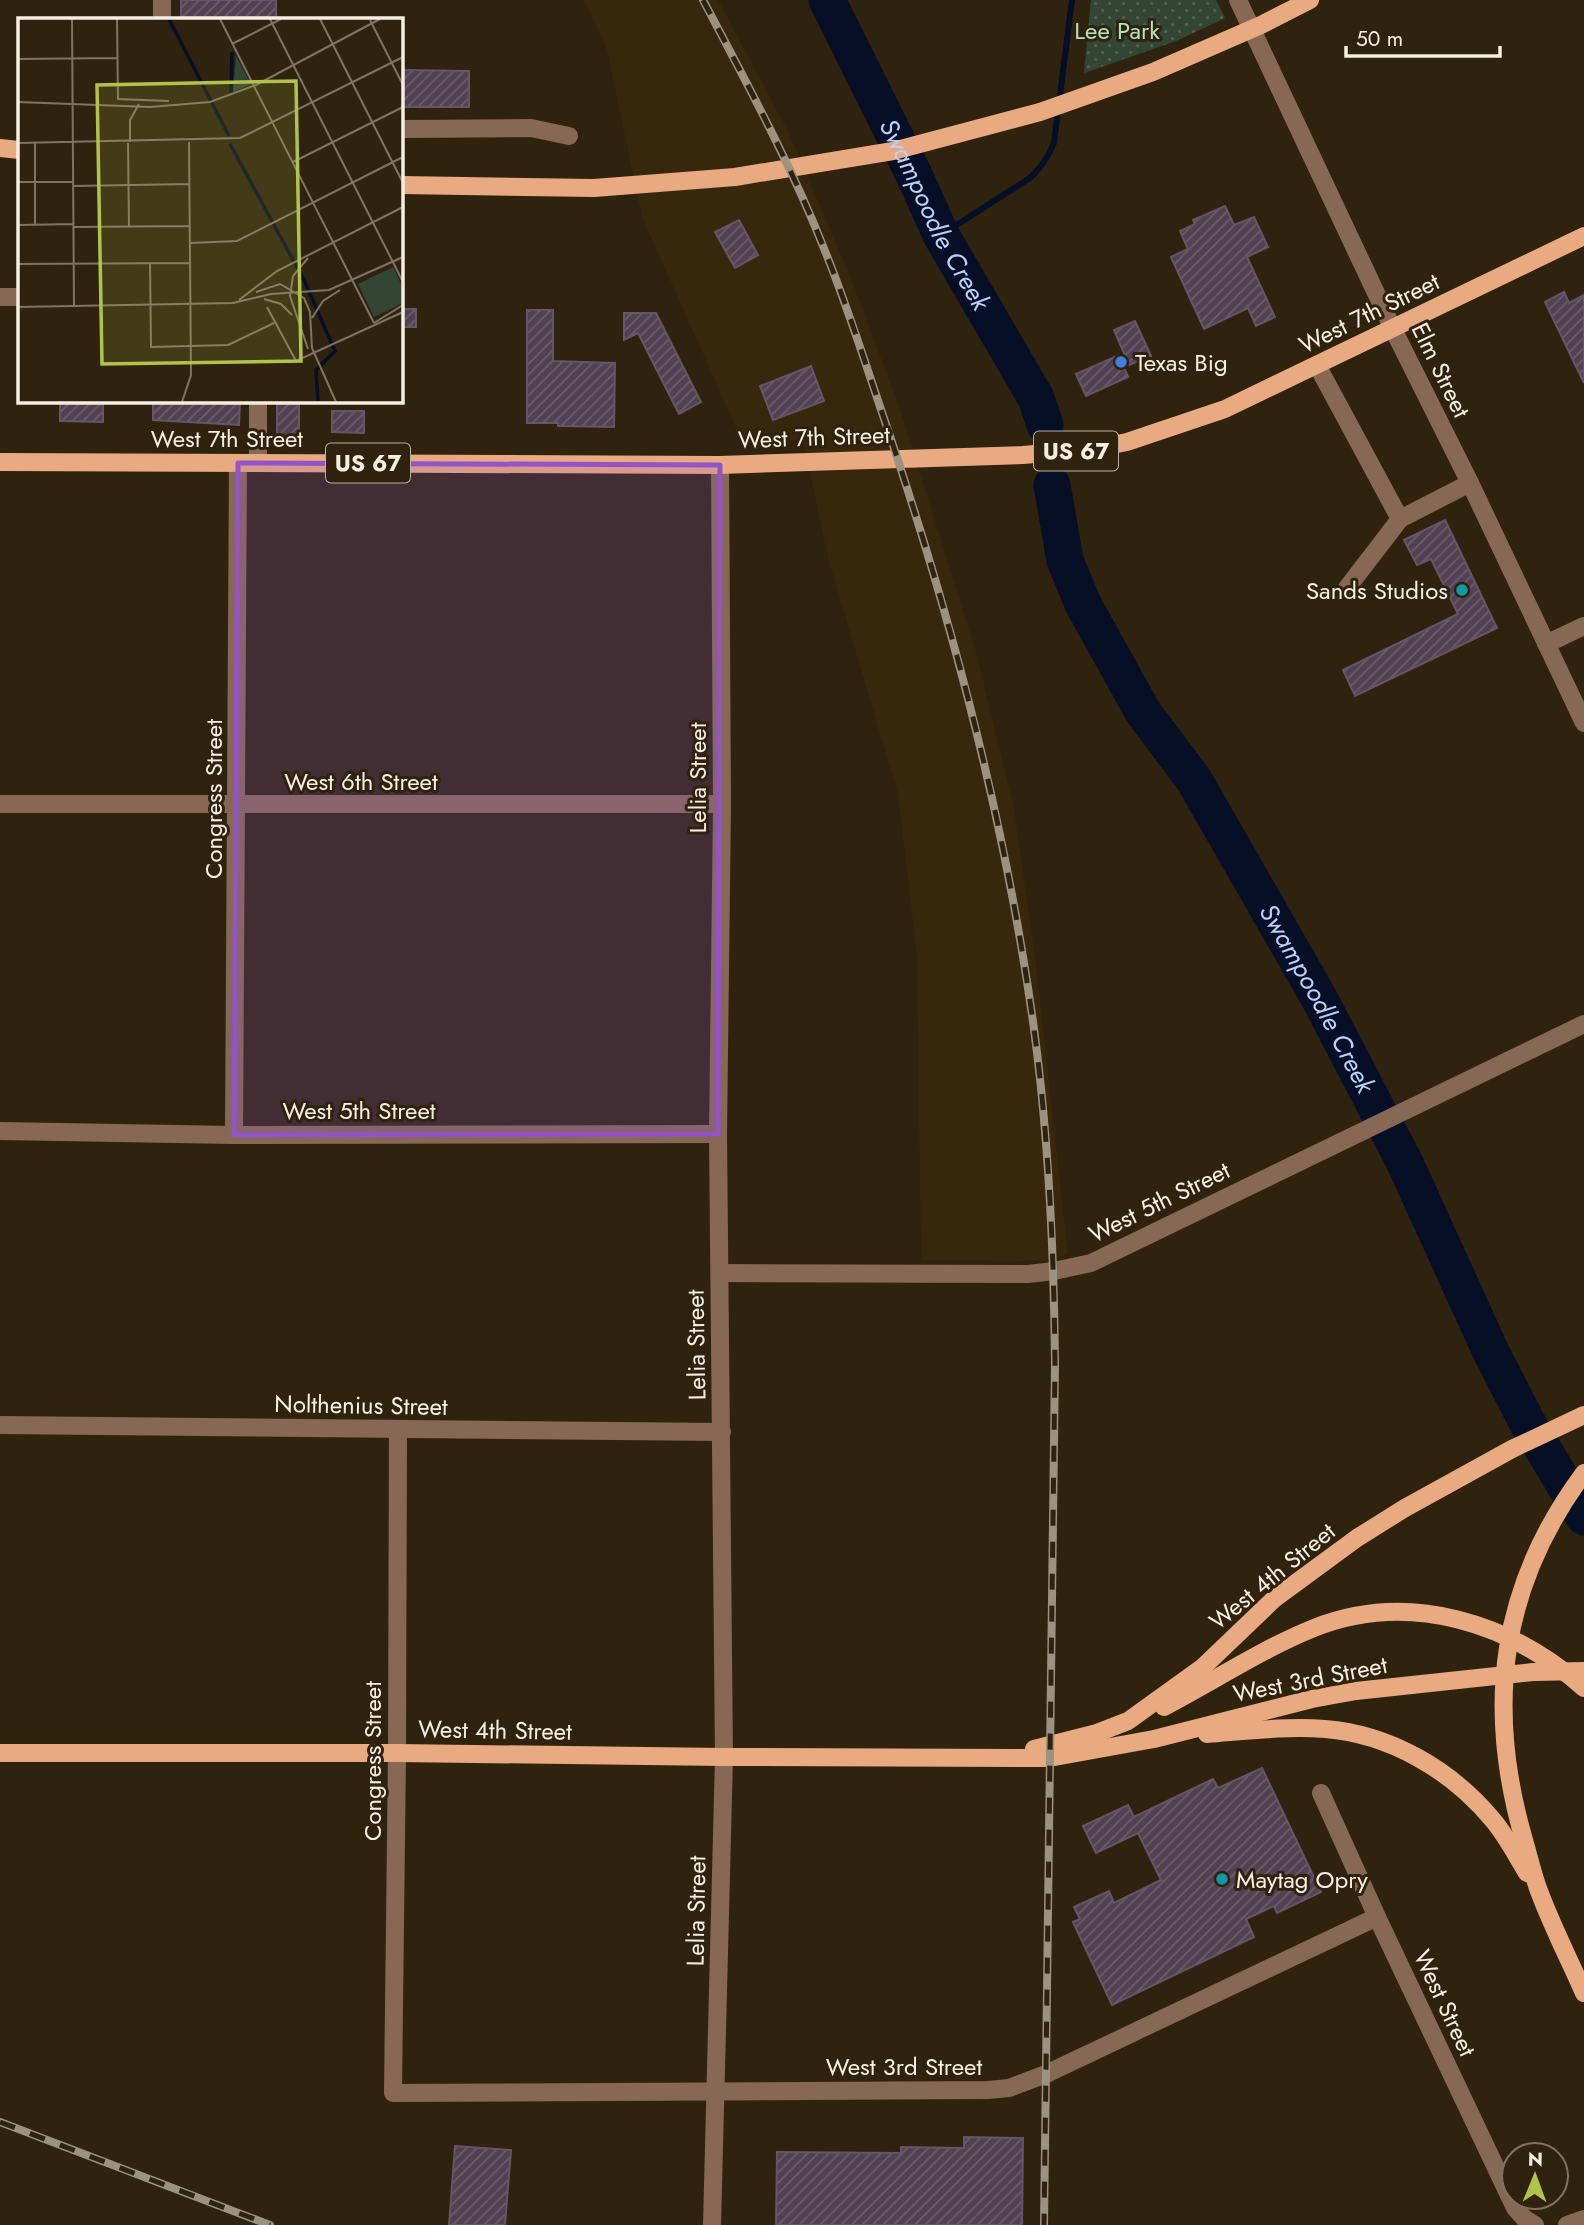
<svg xmlns="http://www.w3.org/2000/svg" width="1584" height="2225" viewBox="0 0 1584 2225" font-family="Jost,sans-serif">
<style>
.built{fill:#37270d}
.park{fill:url(#park-dots)}
.lines{fill:none;stroke-linecap:round;stroke-linejoin:round}
.stream{stroke:#060f25;stroke-width:6}
.river{stroke:#060f25;stroke-width:37}
.building{fill:url(#building-hatch);stroke:#675567;stroke-width:2}
.minor{stroke:#866855;stroke-width:18}
.major{stroke:#e9aa81;stroke-width:18}
.rail-casing{stroke:#9b9282;stroke-width:8}
.rail{stroke:#2f2310;stroke-width:5;stroke-dasharray:16;stroke-linecap:butt}
.marked{fill:#9453c6;fill-opacity:0.2;stroke:#9453c6;stroke-width:5;stroke-linejoin:round}
.shop-dot{fill:#3f7fe0;stroke:#2f2310;stroke-width:2.5}
.culture-dot{fill:#0f9aa8;stroke:#2f2310;stroke-width:2.5}
.labels{text-anchor:middle;dominant-baseline:central;stroke-width:6;stroke-linejoin:round;paint-order:stroke}
.shield{fill:#2f2310;stroke:#bab1a3;stroke-width:2}
.shield-label{font-size:23px;font-weight:bold;fill:#f6eee2}
.park-label{font-size:24px;fill:#b2e3b8;stroke:#2f2310}
.street-label{font-size:24px;fill:#f6eee2;stroke:#2f2310}
.poi-label{font-size:24px;fill:#f6eee2;stroke:#2f2310;text-anchor:start}
.water-label{font-size:26px;font-style:italic;fill:#bcd0fa;stroke:#2f2310}
.inset-river{fill:none;stroke:#060f25;stroke-width:3.5}
.inset-road{fill:none;stroke:#7f7464;stroke-width:2}
.view{fill:#b2c34c;fill-opacity:0.15;stroke:#b2c34c;stroke-width:3.5}
.inset-edge{fill:none;stroke:#f6eee2;stroke-width:3.5}
</style>
<defs>
<pattern id="park-dots" width="8" height="8" patternUnits="userSpaceOnUse" patternTransform="scale(1.75)"><rect width="8" height="8" fill="#334636"/><path d="M2 2h.1M6 6h.1" fill="none" stroke="#516153" stroke-width="1.8" stroke-linecap="round"/></pattern>
<pattern id="building-hatch" width="6" height="6" patternUnits="userSpaceOnUse" patternTransform="scale(1.75)"><rect width="6" height="6" fill="#524152"/><path d="M-1 1l2-2M0 6l6-6M5 7l2-2" fill="none" stroke="#6c5d6b"/></pattern>
</defs>
<rect width="100%" height="100%" fill="#2f2310"/>
<path class="built" d="M 584,0 L 718,0 L 788,131 L 849,273 L 899,406 L 977,655 L 1014,809 L 1035,957 L 1068,1254 L 1049,1259 L 1023,1261 L 921,1260 L 917,957 L 898,794 L 828,558 L 803,440 L 741,439 L 642,217 L 606,46 Z"/>
<path class="park" d="M 1091,0 L 1216,0 L 1225,18 L 1176,41 L 1084,73 Z"/>
<g class="lines">
<path class="stream" d="M 941,235 L 1030,178 C 1041,167 1048,158 1054,143 L 1072,0"/>
<g class="river">
<path id="s1" d="M 827,0 L 915,177 L 941,235 L 1036,398 L 1045,425"/>
<path id="s2" d="M 1052,485 L 1065,560 L 1083,604 L 1143,712 L 1194,780 L 1319,998 L 1404,1161 L 1491,1352 L 1527,1422 L 1584,1517"/>
</g>
</g>
<g class="building">
<rect x="181" y="0" width="95" height="19"/>
<path d="M 401,70 L 469,71 L 469,107 L 401,107 Z"/>
<path d="M 1225,206 L 1234,225 L 1254,217 L 1268,247 L 1247,257 L 1275,317 L 1256,326 L 1248,308 L 1204,329 L 1171,257 L 1188,249 L 1180,231 L 1195,224 L 1193,220 Z"/>
<path d="M 739,220 L 758,255 L 735,268 L 715,232 Z"/>
<path d="M 1564,292 L 1569,303 L 1584,295 L 1584,383 L 1545,302 Z"/>
<rect x="401" y="309" width="15" height="18"/>
<path d="M 527,310 L 553,310 L 553,361 L 615,363 L 614,427 L 558,426 L 558,423 L 527,423 Z"/>
<path d="M 624,313 L 656,313 L 701,402 L 679,414 L 638,333 L 624,340 Z"/>
<path d="M 1135,321 L 1151,356 L 1129,365 L 1114,330 Z"/>
<path d="M 1119,355 L 1128,377 L 1086,396 L 1076,374 Z"/>
<path d="M 811,366 L 824,401 L 773,420 L 760,386 Z"/>
<path d="M 60,401 L 103,401 L 103,422 L 60,421 Z"/>
<path d="M 153,401 L 240,401 L 239,425 L 153,420 Z"/>
<path d="M 277,401 L 299,401 L 299,437 L 277,436 Z"/>
<path d="M 332,411 L 364,411 L 364,433 L 332,432 Z"/>
<path d="M 1445,520 L 1497,628 L 1355,696 L 1343,670 L 1458,614 L 1431,559 L 1417,565 L 1404,540 Z"/>
<path d="M 1262,1768 L 1321,1892 L 1277,1913 L 1274,1906 L 1246,1919 L 1254,1937 L 1112,2005 L 1073,1922 L 1080,1919 L 1074,1907 L 1109,1891 L 1114,1903 L 1161,1880 L 1138,1833 L 1096,1853 L 1083,1826 L 1128,1805 L 1134,1817 L 1213,1779 L 1218,1788 Z"/>
<path d="M 964,2137 L 1023,2138 L 1022,2225 L 776,2225 L 777,2152 L 901,2153 L 901,2147 L 964,2148 Z"/>
<path d="M 455,2146 L 511,2150 L 505,2225 L 449,2225 Z"/>
</g>
<g class="lines">
<g class="minor">
<path d="M 1238,0 L 1393,329 L 1470,483 L 1584,723"/>
<path d="M 162,19 L 162,0"/>
<path d="M 401,129 L 531,128 L 569,136"/>
<path d="M 0,297 L 19,297"/>
<path d="M 1317,365 L 1400,519 L 1470,483"/>
<path d="M 258,401 L 258,463"/>
<path d="M 1347,588 L 1400,519"/>
<path d="M 1546,644 L 1584,626"/>
<path d="M 0,804 L 722,804"/>
<path d="M 0,1131 L 234,1135 L 718,1134"/>
<path d="M 234,1135 L 238,463"/>
<path d="M 720,1273 L 1028,1274 L 1054,1271 L 1091,1263 L 1584,1024"/>
<path d="M 0,1425 L 722,1432"/>
<path d="M 398,1430 L 397,1753 L 393,2093 L 988,2090 L 1009,2088 L 1046,2074 L 1377,1917"/>
<path d="M 1321,1793 L 1377,1917 L 1515,2208 L 1524,2218 L 1535,2225"/>
<path d="M 712,2225 L 724,1757 L 718,1134 L 722,804 L 720,465"/>
<path d="M 1567,2225 L 1584,2219"/>
</g>
<g class="major">
<path d="M 0,148 L 19,150"/>
<path d="M 401,185 L 594,188 L 735,177 L 893,151 L 1040,112 L 1153,72 L 1261,25 L 1310,0"/>
<path d="M 0,462 L 720,465 L 1023,455 L 1091,449 L 1127,442 L 1225,409 L 1584,236"/>
<path d="M 1584,1473 C 1500,1586 1485,1706 1524,1840 C 1529,1857 1533,1875 1539,1891 C 1552,1926 1569,1959 1584,1993"/>
<path d="M 1164,1707 C 1214,1681 1262,1649 1314,1628 C 1409,1590 1511,1623 1584,1688"/>
<path d="M 1207,1734 C 1246,1731 1286,1726 1325,1729 C 1390,1734 1451,1770 1492,1819 C 1506,1835 1516,1855 1527,1873"/>
<path d="M 1034,1749 L 1097,1733 L 1128,1721 L 1203,1667 L 1274,1599 L 1357,1538 L 1405,1508 L 1512,1449 L 1584,1415"/>
<path d="M 0,1753 L 397,1753 L 724,1757 L 1049,1758 L 1154,1739 L 1312,1699 L 1356,1691 L 1533,1672 L 1584,1671"/>
</g>
<g class="rail-casing">
<g id="rail">
<path d="M 703,0 C 746,82 791,164 825,251 C 849,310 868,372 889,433 C 954,627 1006,825 1034,1029 C 1049,1140 1054,1252 1055,1364 L 1044,2225"/>
<path d="M 0,2122 L 270,2225"/>
</g>
</g>
<use href="#rail" class="rail"/>
</g>
<path class="marked" d="M 238,463 L 720,465 L 718,1134 L 234,1135 Z"/>
<circle class="shop-dot" cx="1121" cy="362" r="7"/>
<g class="culture-dot">
<circle cx="1462" cy="590" r="7"/>
<circle cx="1222" cy="1879" r="7"/>
</g>
<g class="labels">
<g class="shield">
<rect x="1034" y="431.5" width="84" height="39" rx="5"/>
<rect x="326" y="443.5" width="84" height="39" rx="5"/>
</g>
<g class="shield-label">
<text x="1076" y="451">US 67</text>
<text x="368" y="463">US 67</text>
</g>
<g class="park-label">
<text x="1117" y="30">Lee Park</text>
</g>
<g class="street-label">
<text transform="translate(1369 313) rotate(-26)">West 7th Street</text>
<text transform="translate(1441 370) rotate(64)">Elm Street</text>
<text transform="translate(814 437) rotate(-2)">West 7th Street</text>
<text x="227" y="438">West 7th Street</text>
<text transform="translate(697 778) rotate(-90)">Lelia Street</text>
<text x="361" y="781">West 6th Street</text>
<text transform="translate(213 799) rotate(-90)">Congress Street</text>
<text x="359" y="1110">West 5th Street</text>
<text transform="translate(1159 1202) rotate(-26)">West 5th Street</text>
<text transform="translate(696 1345) rotate(-91)">Lelia Street</text>
<text transform="translate(361 1405) rotate(1)">Nolthenius Street</text>
<text transform="translate(1272 1576) rotate(-39)">West 4th Street</text>
<text transform="translate(1310 1679) rotate(-11)">West 3rd Street</text>
<text transform="translate(495 1730) rotate(1)">West 4th Street</text>
<text transform="translate(372 1761) rotate(-90)">Congress Street</text>
<text transform="translate(696 1911) rotate(-89)">Lelia Street</text>
<text transform="translate(1445 2003) rotate(65)">West Street</text>
<text x="904" y="2066">West 3rd Street</text>
</g>
<g class="poi-label">
<text x="1135" y="362">Texas Big</text>
<text x="1448" y="590" text-anchor="end">Sands Studios</text>
<text x="1236" y="1879">Maytag Opry</text>
</g>
<g class="water-label">
<text stroke="none"><textPath href="#s1" startOffset="240">Swampoodle Creek</textPath></text>
<text stroke="none"><textPath href="#s2" startOffset="583">Swampoodle Creek</textPath></text>
</g>
</g>
<g transform="translate(18 18)">
<rect width="385" height="385" fill="#2f2310"/>
<path d="M 218,38 L 233,66 L 215,74 ZM 375,249 L 385,270 L 385,285 L 356,299 L 340,266 Z" fill="#334636"/>
<path class="inset-river" d="M 151,1 L 211,118M 213,75 L 214,34M 212,126 L 286,262 L 317,333 L 298,352 L 300,384"/>
<path class="inset-road" d="M 54,1 L 56,288M 99,1 L 100,81 L 151,83M 202,1 L 356,305M 252,1 L 385,264M 302,1 L 385,165M 352,2 L 385,67M 214,26 L 263,1M 0,41 L 99,40M 0,84 L 132,89 L 192,84 L 238,67 L 362,1M 112,124 L 112,102 L 121,86M 0,125 L 222,120 L 385,39M 17,125 L 17,207M 110,125 L 111,209M 275,144 L 385,89M 0,164 L 55,164M 56,168 L 171,166M 0,207 L 56,206M 56,209 L 172,208M 172,225 L 219,223 L 385,139M 290,240 L 275,258 L 272,278 L 290,331M 0,246 L 173,245M 132,246 L 133,329 L 210,327 L 256,305M 238,274 L 262,266 L 286,280 L 292,294 L 294,330 L 318,384M 246,281 L 263,286 L 274,297M 221,282 L 259,253 L 385,189M 0,289 L 215,285 L 253,276 L 311,272 L 385,239M 249,289 L 278,343 L 385,294M 294,300 L 305,283 L 322,272M 356,305 L 385,287M 164,384 L 173,357 L 171,124"/>
<path class="view" d="M 278,63 L 283,343 L 84,346 L 79,67 Z"/>
<rect width="385" height="385" class="inset-edge"/>
</g>
<g transform="translate(1535 2176) rotate(1)"><circle r="33" fill="#2f2310" stroke="#7f7464" stroke-width="2"/>
<path d="M0-5L12 26L0 18L-12 26Z" fill="#b2c34c"/>
<text y="-10" font-size="19" font-weight="bold" text-anchor="middle" fill="#f6eee2">N</text>
</g>
<path d="M1346 46v10h154v-10" fill="none" stroke="#f6eee2" stroke-width="3.5"/>
<text x="1356" y="46" font-size="21" fill="#f6eee2" stroke="#2f2310" stroke-width="5" paint-order="stroke">50 m</text>
</svg>
